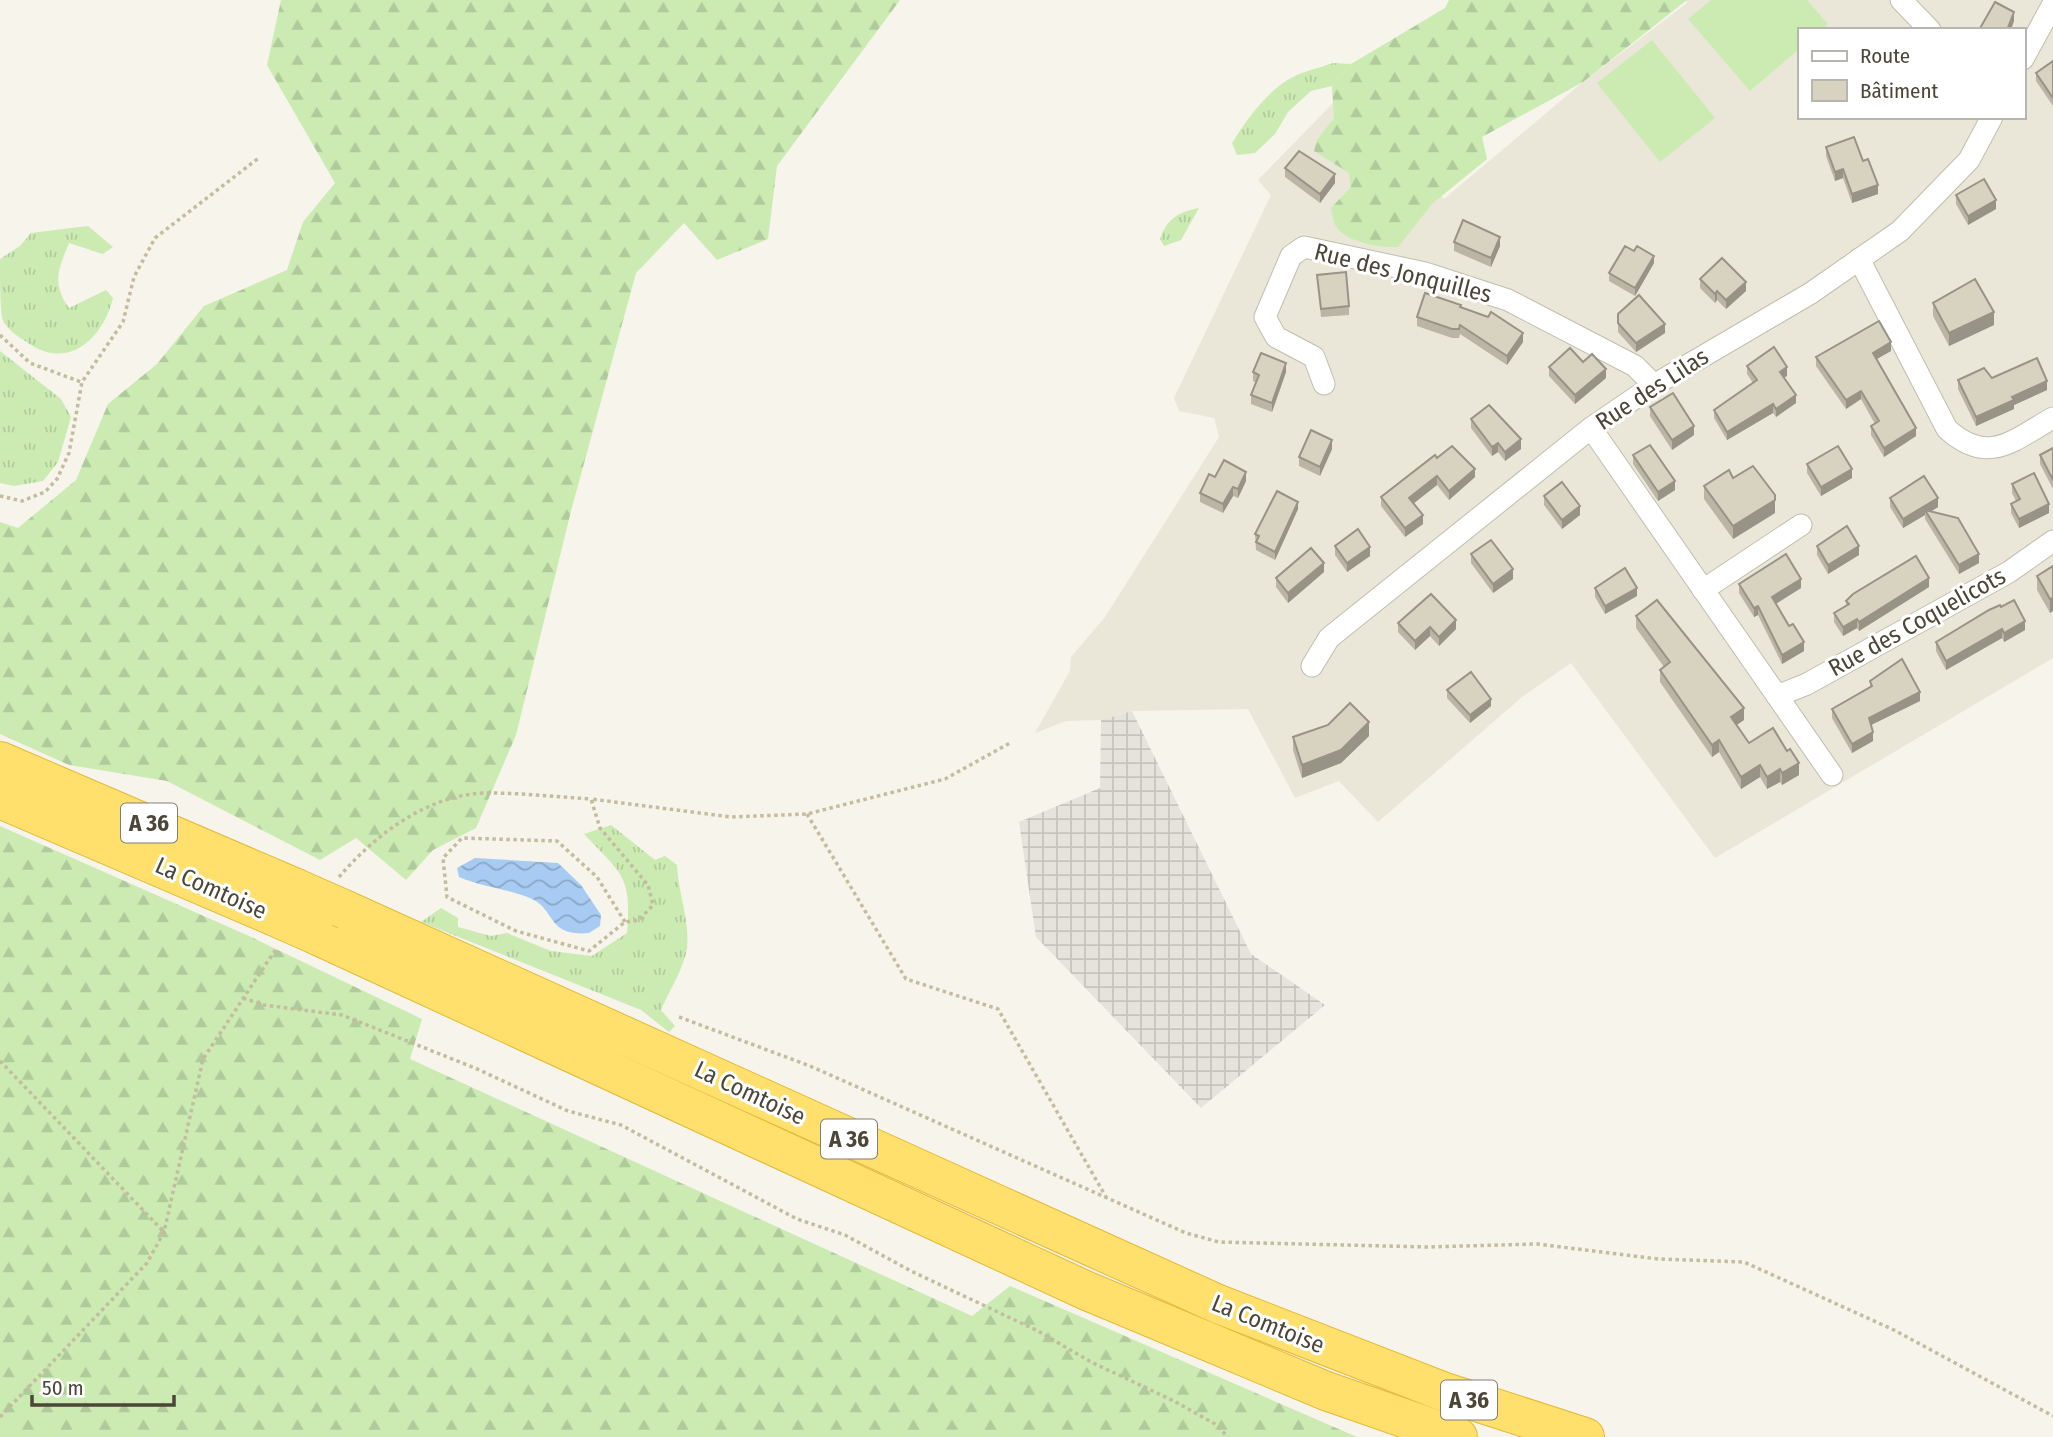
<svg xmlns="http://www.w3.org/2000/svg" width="2053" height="1437" viewBox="0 0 2053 1437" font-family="'Fira Sans Condensed',sans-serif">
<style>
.residential{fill:#eae7d9;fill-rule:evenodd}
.industrial{fill:url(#industrial-grid)}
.grass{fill:url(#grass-tufts)}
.forest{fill:url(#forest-firs)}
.garden{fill:#cbebb3}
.water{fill:url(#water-waves)}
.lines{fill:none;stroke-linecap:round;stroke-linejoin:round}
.minor-casing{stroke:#c2bdad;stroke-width:23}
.motorway-casing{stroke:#e3b938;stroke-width:40}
.path{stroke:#c4bc9e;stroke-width:3.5;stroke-dasharray:3.5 3.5;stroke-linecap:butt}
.minor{stroke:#fff;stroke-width:21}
.motorway{stroke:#ffe06d;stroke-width:38}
.motorway-bridge-casing{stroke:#e3b938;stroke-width:40;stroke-linecap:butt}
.motorway-bridge{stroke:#ffe06d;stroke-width:38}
.wall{fill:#bab5a5}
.shaded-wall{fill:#979386}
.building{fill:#d8d2c0;stroke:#979386;stroke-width:2}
.labels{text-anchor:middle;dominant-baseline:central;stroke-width:6;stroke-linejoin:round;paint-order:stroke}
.shield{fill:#fff;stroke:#817e74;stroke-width:2}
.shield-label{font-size:23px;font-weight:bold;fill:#4b4638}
.street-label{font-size:24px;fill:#4b4638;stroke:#fff}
</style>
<defs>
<pattern id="industrial-grid" width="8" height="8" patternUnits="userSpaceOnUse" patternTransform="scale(1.75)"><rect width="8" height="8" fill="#e6e3dc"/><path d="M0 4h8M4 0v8" fill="none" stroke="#c7c4be"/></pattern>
<pattern id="grass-tufts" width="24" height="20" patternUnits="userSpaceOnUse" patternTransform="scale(1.75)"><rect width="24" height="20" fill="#cbebb3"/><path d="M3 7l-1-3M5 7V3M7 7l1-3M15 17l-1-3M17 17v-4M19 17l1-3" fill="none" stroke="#b0cb9b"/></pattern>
<pattern id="forest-firs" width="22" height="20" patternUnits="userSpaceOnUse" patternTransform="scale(1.75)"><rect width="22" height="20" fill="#cbebb3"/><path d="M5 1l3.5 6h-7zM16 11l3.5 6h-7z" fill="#b0cb9b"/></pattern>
<pattern id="water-waves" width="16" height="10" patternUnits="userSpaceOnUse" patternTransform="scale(1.75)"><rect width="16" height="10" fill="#a7cbf3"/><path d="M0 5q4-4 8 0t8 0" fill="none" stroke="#8aa7c6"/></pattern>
</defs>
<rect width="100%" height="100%" fill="#f6f4eb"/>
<path class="residential" d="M 1686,0 L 2053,0 L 2053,658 L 1715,858 L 1571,663 L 1522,697 L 1378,822 L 1339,781 L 1295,798 L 1248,709 L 1132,711 L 1101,720 L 1066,721 L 1035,733 L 1070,671 L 1071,657 L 1105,617 L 1219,437 L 1214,418 L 1179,411 L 1174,398 L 1271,195 L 1258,180 L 1333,103 L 1332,86 L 1351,64 L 1444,199 L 1583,82 L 1687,3 ZM 1799,30 L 2023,30 L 2023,117 L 1799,117 Z"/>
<path class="industrial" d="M 1132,711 L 1251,954 L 1325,1005 L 1201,1108 L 1036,937 L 1019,822 L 1100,788 L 1101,720 Z"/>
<g class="grass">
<path d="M 1333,63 L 1351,64 L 1332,86 L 1311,91 L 1288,112 L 1275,134 L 1255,153 L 1237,155 L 1232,143 C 1247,119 1266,92 1291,78 C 1303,71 1320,68 1333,63 Z"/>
<path d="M 1199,208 L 1181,240 L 1164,246 L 1160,239 C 1167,218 1179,212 1199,208 Z"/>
<path d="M 88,226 L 113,247 L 103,254 L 69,243 C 59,268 51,283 69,308 L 106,290 L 113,298 C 103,339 68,371 28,343 C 16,335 7,330 2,318 C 0,303 0,275 0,259 L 20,246 L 31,233 Z"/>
<path d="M 0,351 L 61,399 L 71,417 L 58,462 L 43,481 L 14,486 L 0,483 Z"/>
<path d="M 611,825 L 655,860 L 665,856 L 677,865 C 678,893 690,920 687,948 C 684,968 669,991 661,1010 L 675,1026 L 669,1032 L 641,1010 L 421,922 L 441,908 L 458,918 L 458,927 L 491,936 L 507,933 L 551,951 L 592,956 L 627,933 C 632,874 621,874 584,834 Z"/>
</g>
<g class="forest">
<path d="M 281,0 L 900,0 L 777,166 L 768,239 L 717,260 L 684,223 L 636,273 L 571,511 L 516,735 L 476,828 L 433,850 L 406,880 L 356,838 L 320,860 L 167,781 L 69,765 L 0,734 L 0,522 L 18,528 L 76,480 L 108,404 L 157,364 L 204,306 L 287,270 L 303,222 L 335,183 L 267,65 Z"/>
<path d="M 1449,0 L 1687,0 L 1583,82 L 1482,137 L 1487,159 L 1433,203 L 1398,247 C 1380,248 1344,242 1335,225 C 1333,220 1332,213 1331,208 L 1351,187 L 1349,173 L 1314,151 L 1317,140 L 1334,118 L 1332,86 L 1351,64 L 1445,8 Z"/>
<path d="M 0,826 L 249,936 L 422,1019 L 410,1059 L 972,1316 L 1010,1286 L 1357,1437 L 0,1437 Z"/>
</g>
<g class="garden">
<path d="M 1711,0 L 1807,0 L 1828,24 L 1822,30 L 1799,30 L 1799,49 L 1750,91 L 1688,19 Z"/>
<path d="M 1652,40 L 1715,118 L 1660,162 L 1597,83 Z"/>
</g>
<path class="water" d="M 475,858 L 558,863 L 581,885 L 601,915 L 600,926 L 589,933 C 547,937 556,910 532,899 C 509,889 482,887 459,877 L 457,868 Z"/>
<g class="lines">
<g class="minor-casing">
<g id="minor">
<path d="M 1901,0 L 1930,30"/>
<path d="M 2023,59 L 2053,4"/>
<path d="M 1859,259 L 1947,429 C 1988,466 2012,441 2053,418"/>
<path d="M 1324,384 L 1314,357 L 1276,337 L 1265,317 L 1291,256 L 1304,247 L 1425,273 L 1508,300 L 1635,366 L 1654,385"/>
<path d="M 1591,428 L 1832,775"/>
<path d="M 1703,590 L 1801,525"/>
<path d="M 1312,666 L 1329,638 L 1591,428 L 1654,385 L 1811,293 L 1900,231 L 1969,160 L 1992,117"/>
<path d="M 1777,696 L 1807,684 L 2009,572 L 2053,541"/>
</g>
</g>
<g class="motorway-casing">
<g id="motorway">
<path d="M 0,761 L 296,888"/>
<path d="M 0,799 L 273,916"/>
<path d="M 346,910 L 1218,1304 L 1442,1391 L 1585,1437"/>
<path d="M 316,935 L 1087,1291 L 1326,1391 L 1458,1437"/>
</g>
</g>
<g class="path">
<path d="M 0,335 L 30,363 L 81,382"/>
<path d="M 0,496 L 22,501 L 45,492 L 57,479 L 69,453 L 82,382 L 123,322 L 134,277 L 155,238 L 260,157"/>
<path d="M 807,814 L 906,979 L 998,1009 L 1106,1197"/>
<path d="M 339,877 C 376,834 429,793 489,793 C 523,793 557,797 591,799"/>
<path d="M 625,922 L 597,877 L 557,841 L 462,838 L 443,858 L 447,897 L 516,931 L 589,951 L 625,922 L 639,920 L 653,905 L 648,885 L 600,828 L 591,799 L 731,817 L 807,814 L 945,779 L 1010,743"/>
<path d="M 243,998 L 264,1005 L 342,1015 L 475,1068 L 568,1111 L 621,1125 L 797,1219 L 845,1235 L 911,1271 L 1038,1331 L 1091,1362 L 1174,1401 L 1215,1424 L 1228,1437"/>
<path d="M 679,1017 L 810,1066 L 1186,1233 L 1219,1242 L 1427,1247 L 1537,1244 L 1658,1259 L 1744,1262 L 1894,1330 L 2053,1416"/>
<path d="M 0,1061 L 164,1232"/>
<path d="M 0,1417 L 147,1263 L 164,1232 L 203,1059 L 276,949"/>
</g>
<use href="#minor" class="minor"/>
<use href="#motorway" class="motorway"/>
<g class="motorway-bridge-casing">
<g id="motorway-bridge">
<path d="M 296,888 L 346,910"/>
<path d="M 273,916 L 316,935"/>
</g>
</g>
<use href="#motorway-bridge" class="motorway-bridge"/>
</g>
<g class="wall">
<path d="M 2053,61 L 2053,106 L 2036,81 L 2036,73 Z"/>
<path d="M 1826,147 L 1863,161 L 1878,194 L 1852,203 L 1843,178 L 1835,181 L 1826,156 Z"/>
<path d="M 1285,168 L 1335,183 L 1320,203 L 1285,177 Z"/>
<path d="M 1956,195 L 1996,209 L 1968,225 L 1956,204 Z"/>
<path d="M 1454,242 L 1500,246 L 1491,267 L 1454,251 Z"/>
<path d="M 1654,263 L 1635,296 L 1609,281 L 1609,273 Z"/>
<path d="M 1317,275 L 1349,306 L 1349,315 L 1321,317 Z"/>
<path d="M 1700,279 L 1746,291 L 1726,309 L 1717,300 L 1715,303 L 1700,288 Z"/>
<path d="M 1933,303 L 1994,325 L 1949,346 L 1933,316 Z"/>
<path d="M 1461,307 L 1523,342 L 1507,365 L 1460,334 L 1459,338 L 1452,338 L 1417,326 L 1417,317 Z"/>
<path d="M 1618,323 L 1665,333 L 1636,352 L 1618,332 Z"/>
<path d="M 1891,351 L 1877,359 L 1916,436 L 1884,457 L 1871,435 L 1871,426 L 1875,424 L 1861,399 L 1846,409 L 1816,366 L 1816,357 Z"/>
<path d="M 1583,362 L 1606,378 L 1575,404 L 1549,376 L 1549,367 Z"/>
<path d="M 1747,366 L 1787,376 L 1784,377 L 1796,403 L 1776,417 L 1773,413 L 1727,440 L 1714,418 L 1714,410 L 1753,383 L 1747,374 Z"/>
<path d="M 1253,372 L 1286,372 L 1272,412 L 1251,404 L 1251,395 L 1256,383 L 1253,381 Z"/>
<path d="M 1992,378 L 2047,390 L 2014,405 L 2014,409 L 1976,426 L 1958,389 L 1958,380 Z"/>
<path d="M 1650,407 L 1694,435 L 1672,450 L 1650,416 Z"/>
<path d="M 1471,419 L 1521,449 L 1505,461 L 1498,452 L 1492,456 L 1471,428 Z"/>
<path d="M 2053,448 L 2053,489 L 2040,464 L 2040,455 Z"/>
<path d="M 1332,449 L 1320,476 L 1299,466 L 1299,457 Z"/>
<path d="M 1633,455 L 1675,490 L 1658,501 L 1633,464 Z"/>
<path d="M 1437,458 L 1475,477 L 1449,500 L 1437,485 L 1414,503 L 1423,524 L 1405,537 L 1381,506 L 1381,497 Z"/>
<path d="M 1807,464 L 1852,478 L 1821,496 L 1807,473 Z"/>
<path d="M 1246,481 L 1238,498 L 1233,496 L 1223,513 L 1200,502 L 1200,493 Z"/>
<path d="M 2012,484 L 2049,513 L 2019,528 L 2011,513 L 2011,504 L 2016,501 L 2012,493 Z"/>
<path d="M 1704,486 L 1775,509 L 1775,513 L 1733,539 L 1704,499 Z"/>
<path d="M 1544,496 L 1580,515 L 1562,529 L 1544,505 Z"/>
<path d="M 1890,498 L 1938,507 L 1930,512 L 1979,563 L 1959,574 L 1925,519 L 1925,515 L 1903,528 L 1890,507 Z"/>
<path d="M 1298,509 L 1275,560 L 1256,550 L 1255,534 Z"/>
<path d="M 1335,546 L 1370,556 L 1347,572 L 1335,555 Z"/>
<path d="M 1817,546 L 1859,555 L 1828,574 L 1817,555 Z"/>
<path d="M 1471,554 L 1513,579 L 1493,593 L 1471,563 Z"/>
<path d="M 2053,566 L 2050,613 L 2037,590 L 2037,576 Z"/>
<path d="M 1324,572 L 1288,603 L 1276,587 L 1276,578 Z"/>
<path d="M 1739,584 L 1801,588 L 1776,604 L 1804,651 L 1782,664 L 1758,615 L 1754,617 L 1739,593 Z"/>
<path d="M 1929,587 L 1859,631 L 1857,628 L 1843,636 L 1834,622 L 1834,613 L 1846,606 L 1846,601 Z"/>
<path d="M 1595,588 L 1637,596 L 1605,614 L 1595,597 Z"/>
<path d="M 2001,607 L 2025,630 L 2004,642 L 2002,638 L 1946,670 L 1936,651 L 1936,642 Z"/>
<path d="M 1636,616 L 1744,720 L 1736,725 L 1749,743 L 1799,775 L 1782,785 L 1780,782 L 1767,789 L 1760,777 L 1741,789 L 1719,752 L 1712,757 L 1660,682 L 1660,670 L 1664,667 L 1636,628 Z"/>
<path d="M 1398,623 L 1456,629 L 1439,646 L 1430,636 L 1415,650 L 1398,632 Z"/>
<path d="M 1870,681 L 1920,701 L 1871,725 L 1873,741 L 1852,753 L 1832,718 L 1832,709 L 1870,688 Z"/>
<path d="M 1447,690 L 1491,706 L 1470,723 L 1447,698 Z"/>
<path d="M 1369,736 L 1341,763 L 1302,778 L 1293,750 L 1293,737 Z"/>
</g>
<g class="shaded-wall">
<path d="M 2014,12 L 2014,21 L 2011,30 L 2007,30 Z"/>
<path d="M 1843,169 L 1843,178 L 1835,181 L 1835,172 Z"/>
<path d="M 1335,174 L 1335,183 L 1320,203 L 1320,194 Z"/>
<path d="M 1878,185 L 1878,194 L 1852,203 L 1852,194 Z"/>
<path d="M 1996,200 L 1996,209 L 1968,225 L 1968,216 Z"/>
<path d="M 1500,237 L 1500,246 L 1491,267 L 1491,258 Z"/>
<path d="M 1654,256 L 1654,263 L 1635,296 L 1635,288 Z"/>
<path d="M 1746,282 L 1746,291 L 1726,309 L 1726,300 Z"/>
<path d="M 1717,291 L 1717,300 L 1715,303 L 1715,294 Z"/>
<path d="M 1994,312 L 1994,325 L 1949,346 L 1949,333 Z"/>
<path d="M 1665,324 L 1665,333 L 1636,352 L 1636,343 Z"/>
<path d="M 1523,333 L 1523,342 L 1507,365 L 1507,356 Z"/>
<path d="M 1891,342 L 1891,351 L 1873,361 L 1873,353 Z"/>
<path d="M 1286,363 L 1286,372 L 1272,412 L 1272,403 Z"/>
<path d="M 1787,367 L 1787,376 L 1780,380 L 1780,372 Z"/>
<path d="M 1606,369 L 1606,378 L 1575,404 L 1575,395 Z"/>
<path d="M 2047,381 L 2047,390 L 2014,405 L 2014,409 L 1976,426 L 1976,417 L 2012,397 Z"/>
<path d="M 1861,391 L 1861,399 L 1846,409 L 1846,400 Z"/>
<path d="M 1796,395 L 1796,403 L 1776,417 L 1776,409 Z"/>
<path d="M 1773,404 L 1773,413 L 1727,440 L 1727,432 Z"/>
<path d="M 1694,426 L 1694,435 L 1672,450 L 1672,440 Z"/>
<path d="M 1916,428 L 1916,436 L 1884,457 L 1884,448 Z"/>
<path d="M 1521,439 L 1521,449 L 1505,461 L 1505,452 Z"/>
<path d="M 1332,440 L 1332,449 L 1320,476 L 1320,467 Z"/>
<path d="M 1498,443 L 1498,452 L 1492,456 L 1492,447 Z"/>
<path d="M 1475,469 L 1475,477 L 1449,500 L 1449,491 Z"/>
<path d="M 1852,469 L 1852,478 L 1821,496 L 1821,487 Z"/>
<path d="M 1246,472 L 1246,481 L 1238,498 L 1238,489 Z"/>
<path d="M 1437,476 L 1437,485 L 1409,507 L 1409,498 Z"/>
<path d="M 1675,481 L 1675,490 L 1658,501 L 1658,492 Z"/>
<path d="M 1233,487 L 1233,496 L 1223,513 L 1223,504 Z"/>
<path d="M 1775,495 L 1775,513 L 1733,539 L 1733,526 Z"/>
<path d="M 1938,498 L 1938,507 L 1927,514 L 1925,510 L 1925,515 L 1903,528 L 1903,519 Z"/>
<path d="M 1298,502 L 1298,509 L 1275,560 L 1275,552 Z"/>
<path d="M 2049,504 L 2049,513 L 2019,528 L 2019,519 Z"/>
<path d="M 1580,506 L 1580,515 L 1562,529 L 1562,520 Z"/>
<path d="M 1423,515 L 1423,524 L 1405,537 L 1405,528 Z"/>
<path d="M 1859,546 L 1859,555 L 1828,574 L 1828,565 Z"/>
<path d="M 1370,547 L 1370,556 L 1347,572 L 1347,563 Z"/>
<path d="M 1979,554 L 1979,563 L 1959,574 L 1959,565 Z"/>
<path d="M 1324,563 L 1324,572 L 1288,603 L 1288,593 Z"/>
<path d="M 1513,569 L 1513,579 L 1493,593 L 1493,584 Z"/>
<path d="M 1929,578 L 1929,587 L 1859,631 L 1859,622 Z"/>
<path d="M 1801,579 L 1801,588 L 1772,606 L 1772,597 Z"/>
<path d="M 1637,588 L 1637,596 L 1605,614 L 1605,606 Z"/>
<path d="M 2053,598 L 2053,611 L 2050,613 L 2050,599 Z"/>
<path d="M 1758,606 L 1758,615 L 1754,617 L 1754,608 Z"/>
<path d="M 1857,619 L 1857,628 L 1843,636 L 1843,627 Z"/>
<path d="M 1456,620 L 1456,629 L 1439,646 L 1439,637 Z"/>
<path d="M 2025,621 L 2025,630 L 2004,642 L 2004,633 Z"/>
<path d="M 1430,627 L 1430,636 L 1415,650 L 1415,641 Z"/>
<path d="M 2002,629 L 2002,638 L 1946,670 L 1946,661 Z"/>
<path d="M 1804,642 L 1804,651 L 1782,664 L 1782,655 Z"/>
<path d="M 1920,692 L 1920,701 L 1869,726 L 1869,718 Z"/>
<path d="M 1491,699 L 1491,706 L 1470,723 L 1470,715 Z"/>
<path d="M 1744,708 L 1744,720 L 1731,729 L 1731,717 Z"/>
<path d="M 1369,722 L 1369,736 L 1341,763 L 1302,778 L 1302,765 Z"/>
<path d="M 1873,732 L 1873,741 L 1852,753 L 1852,744 Z"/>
<path d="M 1719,740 L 1719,752 L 1712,757 L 1712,745 Z"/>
<path d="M 1799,763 L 1799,775 L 1782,785 L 1782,773 Z"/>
<path d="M 1760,765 L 1760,777 L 1741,789 L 1741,777 Z"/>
<path d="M 1780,769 L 1780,782 L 1767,789 L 1767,777 Z"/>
</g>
<g class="building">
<path d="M 1995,2 L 2014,12 L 2007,30 L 1979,30 Z"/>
<path d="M 2053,61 L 2053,98 L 2036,73 Z"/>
<path d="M 1854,137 L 1863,161 L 1868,159 L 1878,185 L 1852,194 L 1843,169 L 1835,172 L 1826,147 Z"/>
<path d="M 1299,151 L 1335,174 L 1320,194 L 1285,168 Z"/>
<path d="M 1984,179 L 1996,200 L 1968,216 L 1956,195 Z"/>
<path d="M 1463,220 L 1500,237 L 1491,258 L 1454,242 Z"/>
<path d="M 1625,246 L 1634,251 L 1637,246 L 1654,256 L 1635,288 L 1609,273 Z"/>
<path d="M 1722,258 L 1746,282 L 1726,300 L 1717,291 L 1715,294 L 1700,279 Z"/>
<path d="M 1346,272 L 1349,306 L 1321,309 L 1317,275 Z"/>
<path d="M 1975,279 L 1994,312 L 1949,333 L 1933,303 Z"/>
<path d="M 1425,293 L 1461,305 L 1460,307 L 1488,317 L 1491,312 L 1523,333 L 1507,356 L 1460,325 L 1459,329 L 1452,329 L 1417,317 Z"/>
<path d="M 1639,295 L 1665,324 L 1636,343 L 1618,323 L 1618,314 Z"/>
<path d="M 1879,321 L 1891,342 L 1873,353 L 1916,428 L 1884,448 L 1871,426 L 1879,421 L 1861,391 L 1846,400 L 1816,357 Z"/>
<path d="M 1774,347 L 1787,367 L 1780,372 L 1796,395 L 1776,409 L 1773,404 L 1727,432 L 1714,410 L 1757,380 L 1747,366 Z"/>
<path d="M 1570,348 L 1583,362 L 1592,354 L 1606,369 L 1575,395 L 1549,367 Z"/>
<path d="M 1261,353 L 1286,363 L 1272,403 L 1251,395 L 1259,375 L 1253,372 Z"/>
<path d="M 2037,358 L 2047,381 L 2012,397 L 2014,400 L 1976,417 L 1958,380 L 1984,368 L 1992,378 Z"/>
<path d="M 1673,393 L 1694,426 L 1672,440 L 1650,407 Z"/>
<path d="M 1489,405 L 1521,439 L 1505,452 L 1498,443 L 1492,447 L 1471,419 Z"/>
<path d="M 1311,430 L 1332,440 L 1320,467 L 1299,457 Z"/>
<path d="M 1650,445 L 1675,481 L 1658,492 L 1633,455 Z"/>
<path d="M 1452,446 L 1475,469 L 1449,491 L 1437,476 L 1409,498 L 1423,515 L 1405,528 L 1381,497 L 1435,455 L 1437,458 Z"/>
<path d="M 1838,446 L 1852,469 L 1821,487 L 1807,464 Z"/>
<path d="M 2053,448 L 2053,480 L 2040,455 Z"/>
<path d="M 1224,460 L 1246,472 L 1238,489 L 1233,487 L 1223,504 L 1200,493 L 1209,474 L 1215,477 Z"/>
<path d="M 1753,466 L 1775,495 L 1775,500 L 1733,526 L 1704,486 L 1729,470 L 1733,478 Z"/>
<path d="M 2034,473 L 2049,504 L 2019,519 L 2011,504 L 2020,499 L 2012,484 Z"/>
<path d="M 1924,476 L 1938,498 L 1903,519 L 1890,498 Z"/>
<path d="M 1562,482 L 1580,506 L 1562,520 L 1544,496 Z"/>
<path d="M 1277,491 L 1298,502 L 1275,552 L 1256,542 L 1259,536 L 1255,534 Z"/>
<path d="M 1925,510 L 1958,518 L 1979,554 L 1959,565 Z"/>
<path d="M 1847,526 L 1859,546 L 1828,565 L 1817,546 Z"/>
<path d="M 1358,529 L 1370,547 L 1347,563 L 1335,546 Z"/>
<path d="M 1491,540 L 1513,569 L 1493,584 L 1471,554 Z"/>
<path d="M 1311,548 L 1324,563 L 1288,593 L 1276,578 Z"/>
<path d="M 1786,554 L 1801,579 L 1772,597 L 1789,626 L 1793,624 L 1804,642 L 1782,655 L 1758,606 L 1754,608 L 1739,584 Z"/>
<path d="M 1916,556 L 1929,578 L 1859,622 L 1857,619 L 1843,627 L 1834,613 L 1849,604 L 1846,601 L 1853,594 Z"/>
<path d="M 2053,566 L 2053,598 L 2050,599 L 2037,576 Z"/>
<path d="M 1625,568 L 1637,588 L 1605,606 L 1595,588 Z"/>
<path d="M 1431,594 L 1456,620 L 1439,637 L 1430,627 L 1415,641 L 1398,623 Z"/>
<path d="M 1657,600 L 1744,708 L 1731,717 L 1749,743 L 1773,728 L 1787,751 L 1790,749 L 1799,763 L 1782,773 L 1780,769 L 1767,777 L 1760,765 L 1741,777 L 1719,740 L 1712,745 L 1660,670 L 1670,662 L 1636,616 Z"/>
<path d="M 2014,600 L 2025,621 L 2004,633 L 2002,629 L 1946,661 L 1936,642 L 1989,610 L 2000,605 L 2001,607 Z"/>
<path d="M 1902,659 L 1920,692 L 1869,718 L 1873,732 L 1852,744 L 1832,709 L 1872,686 L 1870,681 Z"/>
<path d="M 1471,672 L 1491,699 L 1470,715 L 1447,690 Z"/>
<path d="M 1350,703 L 1369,722 L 1341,750 L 1302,765 L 1293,737 L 1328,725 Z"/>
</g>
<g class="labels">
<g class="shield">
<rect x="121" y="803.5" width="56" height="39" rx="5"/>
<rect x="821" y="1119.5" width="56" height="39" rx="5"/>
<rect x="1441" y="1380.5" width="56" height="39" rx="5"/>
</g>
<g class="shield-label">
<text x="149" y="823">A 36</text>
<text x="849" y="1139">A 36</text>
<text x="1469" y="1400">A 36</text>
</g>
<g class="street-label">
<text transform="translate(1403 273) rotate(14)">Rue des Jonquilles</text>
<text transform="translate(1652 389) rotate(-33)">Rue des Lilas</text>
<text transform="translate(1917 622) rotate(-29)">Rue des Coquelicots</text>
<text transform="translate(211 888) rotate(24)">La Comtoise</text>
<text transform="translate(750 1093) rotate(25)">La Comtoise</text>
<text transform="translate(1268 1324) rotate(22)">La Comtoise</text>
</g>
</g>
<rect x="1798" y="28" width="228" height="91" fill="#ffffff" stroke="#b7b5af" stroke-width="2"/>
<rect x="1812" y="51" width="35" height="10" fill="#ffffff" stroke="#b7b5af" stroke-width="2"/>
<text x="1860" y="63" font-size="21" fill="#4b4638">Route</text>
<rect x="1812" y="80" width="35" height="21" fill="#d8d2c0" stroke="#b7b5af" stroke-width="2"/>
<text x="1860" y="98" font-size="21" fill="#4b4638">Bâtiment</text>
<path d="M32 1395v10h142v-10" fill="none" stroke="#4b4638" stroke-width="3.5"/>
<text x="42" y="1395" font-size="21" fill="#4b4638" stroke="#ffffff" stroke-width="5" paint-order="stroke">50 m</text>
</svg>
